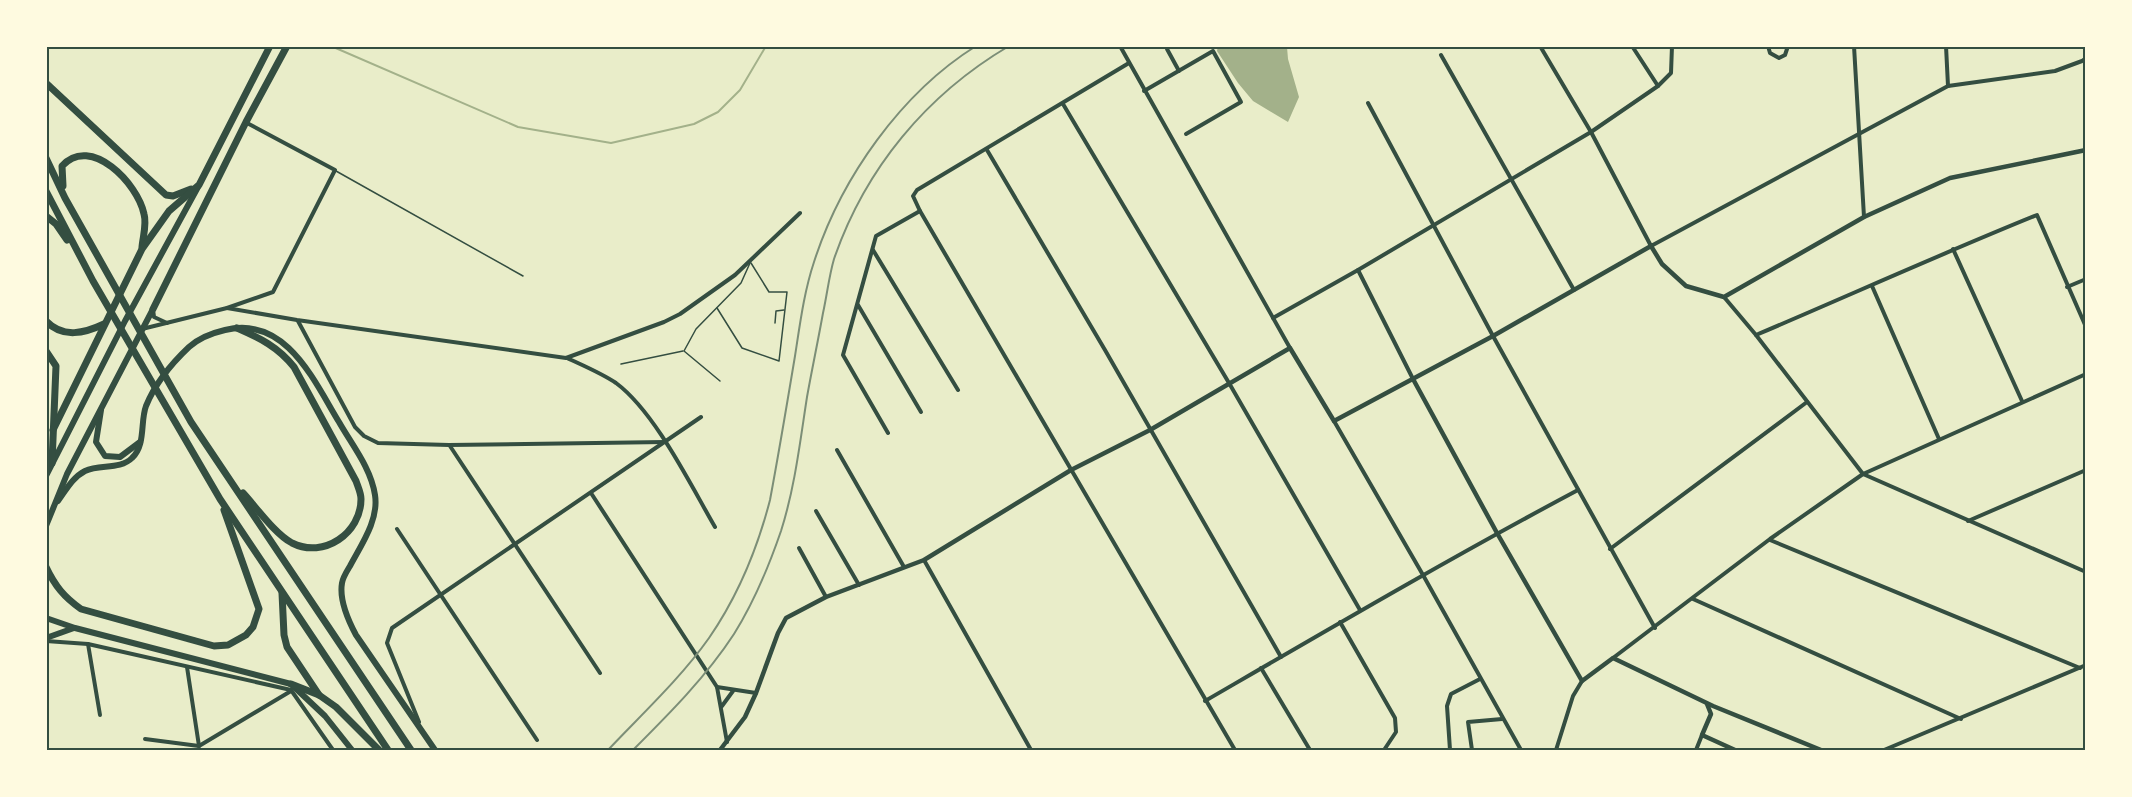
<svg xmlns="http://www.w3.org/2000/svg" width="2132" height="797" viewBox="0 0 2132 797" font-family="Commissioner,sans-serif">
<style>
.water{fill:#a3b18a}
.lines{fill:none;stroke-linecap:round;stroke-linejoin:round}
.stream{stroke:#a3b18a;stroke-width:2}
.service{stroke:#344e41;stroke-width:1.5}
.minor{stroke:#344e41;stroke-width:4}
.tertiary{stroke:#344e41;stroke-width:4.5}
.primary{stroke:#344e41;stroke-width:6}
.motorway{stroke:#344e41;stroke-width:7}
.rail{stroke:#7c8e77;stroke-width:2}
.neatline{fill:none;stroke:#344e41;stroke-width:2}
</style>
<rect width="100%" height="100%" fill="#e9edc9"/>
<path class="water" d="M 1218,46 L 1287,47 L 1288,59 L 1299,97 L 1288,122 L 1253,101 L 1238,83 L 1217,51 Z"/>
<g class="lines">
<path class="stream" d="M 331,46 L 518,127 L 611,143 L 694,124 L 718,112 L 740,90 L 766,46"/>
<g class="service">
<path d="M 336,171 L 523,276"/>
<path d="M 717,308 L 742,348 L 779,361 L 787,292 L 769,292 L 751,263"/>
<path d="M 775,323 L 776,311 L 784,310"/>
<path d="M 621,364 L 683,351"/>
<path d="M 720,381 L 684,351 L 696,329 L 741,283 L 750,263"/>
</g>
<g class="minor">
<path d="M 1120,46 L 1290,348"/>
<path d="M 1540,46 L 1591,132 L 1651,246 L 1948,86 L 2055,71 L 2082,61 L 2086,58"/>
<path d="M 1632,46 L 1658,86"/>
<path d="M 1768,46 L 1770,53 L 1779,58 L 1785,55 L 1788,46"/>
<path d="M 1854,46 L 1864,217"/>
<path d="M 1946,46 L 1948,86"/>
<path d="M 1167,49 L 1179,71"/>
<path d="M 1441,55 L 1574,290"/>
<path d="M 1129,63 L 917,190 L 913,196 L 920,211 L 1235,750"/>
<path d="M 1144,91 L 1213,51 L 1241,102 L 1186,134"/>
<path d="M 1368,103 L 1493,336 L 1655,628"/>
<path d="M 1063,104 L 1229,383 L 1360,610"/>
<path d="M 987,150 L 1105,350 L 1281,657"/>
<path d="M 1953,249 L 2022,401"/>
<path d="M 873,250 L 958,390"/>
<path d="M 1358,270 L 1413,379"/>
<path d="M 1872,286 L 1939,439"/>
<path d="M 2067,287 L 2086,279"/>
<path d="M 1724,297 L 1756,335 L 1863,474 L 2086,572"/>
<path d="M 858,305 L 921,412"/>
<path d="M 227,308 L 297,320 L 566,358 L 664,322 L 680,314 L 735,275 L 800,213"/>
<path d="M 153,309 L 154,317 L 167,323"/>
<path d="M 1273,318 L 1358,270 L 1591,132 L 1658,86 L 1671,73 L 1672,46"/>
<path d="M 298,321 L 355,427 L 364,436 L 378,443 L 449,445 L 665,442"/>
<path d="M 142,329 L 227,308 L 273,292 L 335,170 L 247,123"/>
<path d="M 1756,335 C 1850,295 1943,253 2037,215 L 2086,327"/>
<path d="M 567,358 C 584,366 601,373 616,383 C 655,412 690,484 715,527"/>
<path d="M 1334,421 L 1423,575 L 1521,750"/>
<path d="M 888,433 L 843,355 L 876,236 L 920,211"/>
<path d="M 450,446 L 600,673"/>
<path d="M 837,450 L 904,567"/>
<path d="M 591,493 L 717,687 L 727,742"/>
<path d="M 816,511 L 859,585"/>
<path d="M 1968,521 L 2086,470"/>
<path d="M 397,529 L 537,740"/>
<path d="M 1770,540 L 2080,668"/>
<path d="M 799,548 L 826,597"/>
<path d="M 1610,549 L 1807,402"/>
<path d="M 924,560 L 1031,750"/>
<path d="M 1693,599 L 1961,719"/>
<path d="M 1340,622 L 1395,718 L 1396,732 L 1384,750"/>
<path d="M 46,641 L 88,644 L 291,690 L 333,750"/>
<path d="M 88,644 L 100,715"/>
<path d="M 1613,658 L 1770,539 L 1863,474 L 2086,374"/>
<path d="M 187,667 L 199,746"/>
<path d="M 1261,668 L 1310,750"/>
<path d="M 717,687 L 756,693"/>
<path d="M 1205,701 C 1329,629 1452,557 1578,490"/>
<path d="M 722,706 L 733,691"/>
<path d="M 419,722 L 387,643 L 392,628 L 701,417"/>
<path d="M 145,739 L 199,746"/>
<path d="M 199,746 L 291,691"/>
<path d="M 1450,750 L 1447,706 L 1451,694 L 1480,679"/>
<path d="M 1472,750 L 1468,722 L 1502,719"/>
<path d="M 1556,750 L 1573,696 L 1582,681"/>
<path d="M 1696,750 L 1702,735"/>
<path d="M 1884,750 L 2086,665"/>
</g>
<g class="tertiary">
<path d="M 1413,379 L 1497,533 L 1582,681 L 1613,658 L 1713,706 L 1821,750"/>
<path d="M 1707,704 L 1711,714 L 1702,735 L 1735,750"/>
<path d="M 720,750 L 745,717 L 756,693 L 778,633 L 786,618 L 826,597 L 924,560 L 1071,470 L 1150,430 L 1290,348 L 1334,421 L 1493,336 L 1651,246 L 1662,264 L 1686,286 L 1724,297 L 1864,217 L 1950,178 L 2086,150"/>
</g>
<g class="primary">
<path d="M 101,410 L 96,442 L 105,456 L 120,457 L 140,442"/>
<path d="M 46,476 L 125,321 L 198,187"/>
<path d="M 58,501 C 66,490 73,477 85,471 C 100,464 120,470 132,458 C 146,445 140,422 146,406 C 155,384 172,363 189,347 C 199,338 212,333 225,330 C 286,315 314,381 339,422 C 352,445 371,468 375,495 C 379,520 361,545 350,566 C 347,571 343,577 342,583 C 339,600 348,620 356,635 L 435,750"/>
<path d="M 46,526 L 67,474 L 153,309"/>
<path d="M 46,618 L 75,628 L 291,684 L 325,716 L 352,750"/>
<path d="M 46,638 L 74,628"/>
</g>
<g class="motorway">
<path d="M 46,83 L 166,195 L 173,196 L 191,189"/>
<path d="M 46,158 L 65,198 L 191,422 L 411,750"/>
<path d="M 63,186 L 62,166 C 91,134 138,184 144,214 C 147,224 143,236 142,247"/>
<path d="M 46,191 L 93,281 L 220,499 L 388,750"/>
<path d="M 46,216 L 56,224 L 67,240"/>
<path d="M 153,309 L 246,122 L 287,46"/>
<path d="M 46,321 C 63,339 85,333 104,324"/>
<path d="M 237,328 C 260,338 278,347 294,367 L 356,481 C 358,487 361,493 361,499 C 361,533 324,559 292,543 C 275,534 256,507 243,493"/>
<path d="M 46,351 L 56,366 L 52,463"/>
<path d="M 53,430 L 142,249 L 169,211 L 199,185 L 270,46"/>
<path d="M 46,567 C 55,586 64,597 81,609 L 214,646 L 228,645 L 246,635 L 253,627 L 259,609 L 224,510"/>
<path d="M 282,593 L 284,635 L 287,647 L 319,695"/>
<path d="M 291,684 L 319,695 L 336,707 L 379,750"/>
</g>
<g class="rail">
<path d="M 608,750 C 642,714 680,679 709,638 C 738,596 757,550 770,500 C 779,452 787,404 795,356 C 800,324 804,292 814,262 C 841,178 901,93 976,46"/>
<path d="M 633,750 C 669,714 706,677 734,634 C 754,602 769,566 781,531 C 795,487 800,442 807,397 C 812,369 818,341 823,313 C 827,295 829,276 834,259 C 865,169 926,95 1009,46"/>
</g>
</g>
<rect width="2132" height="797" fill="none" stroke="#fefae0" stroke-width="96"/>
<rect x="48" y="48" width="2036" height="701" class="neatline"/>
</svg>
